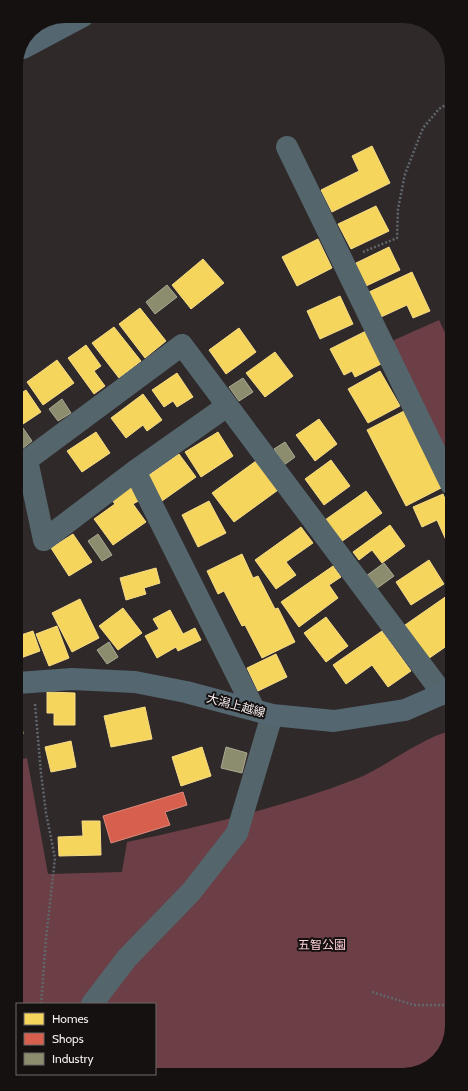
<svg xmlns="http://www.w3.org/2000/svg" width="468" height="1091" viewBox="0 0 468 1091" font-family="Cabin,'Noto Sans JP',sans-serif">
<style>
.green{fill:#6b3f45}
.homes{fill:#f6d55c;stroke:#f6dc88}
.shops{fill:#d6604d;stroke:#df8a7d}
.industry{fill:#8c8c6e;stroke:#aca994}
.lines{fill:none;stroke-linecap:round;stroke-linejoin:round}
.path{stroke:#5f676c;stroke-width:2.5;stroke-dasharray:2 2;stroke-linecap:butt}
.street{stroke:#54656c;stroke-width:22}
.secondary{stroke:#54666f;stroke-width:22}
.labels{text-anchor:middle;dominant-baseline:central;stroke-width:4;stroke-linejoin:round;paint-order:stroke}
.street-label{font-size:12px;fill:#f5eded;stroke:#161111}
.park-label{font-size:12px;fill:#fecfd4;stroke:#161111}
</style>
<rect width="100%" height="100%" fill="#2f2929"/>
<g class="green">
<path d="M 439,320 L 450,343 L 451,462 L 392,341 Z"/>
<path d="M 451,731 L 452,1026 L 442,1056 L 418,1072 L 62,1075 L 59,1074 L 155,1074 L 155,1004 L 18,1004 L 18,760 L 27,758 L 48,874 L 122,872 L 127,842 C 204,826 283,807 356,779 C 388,766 420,738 451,731 Z"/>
</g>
<g class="homes">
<path d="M 372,146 L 390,183 L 332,212 L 321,190 L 359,171 L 352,156 Z"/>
<path d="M 376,206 L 389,231 L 351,249 L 338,224 Z"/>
<path d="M 318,239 L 332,268 L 297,286 L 282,257 Z"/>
<path d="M 389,247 L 400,270 L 364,287 L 354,264 Z"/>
<path d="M 203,259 L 224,283 L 191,309 L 172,285 Z"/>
<path d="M 412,272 L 430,311 L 413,318 L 407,305 L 381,317 L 369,292 Z"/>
<path d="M 340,296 L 353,324 L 320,339 L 307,311 Z"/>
<path d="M 140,308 L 166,341 L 145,358 L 119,324 Z"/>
<path d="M 114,327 L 141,361 L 119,378 L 92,343 Z"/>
<path d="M 239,328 L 256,352 L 226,374 L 209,350 Z"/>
<path d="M 366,331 L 383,363 L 355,377 L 352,371 L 344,375 L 330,349 Z"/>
<path d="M 86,345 L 101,366 L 94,371 L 105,386 L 94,394 L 68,358 Z"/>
<path d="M 275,352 L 293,376 L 265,397 L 246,373 Z"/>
<path d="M 57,360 L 74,383 L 43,405 L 27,382 Z"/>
<path d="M 380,371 L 400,406 L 368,423 L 348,389 Z"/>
<path d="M 177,373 L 193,397 L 177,407 L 173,401 L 164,407 L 152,390 Z"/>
<path d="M 26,390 L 41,412 L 17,428 L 17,396 Z"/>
<path d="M 143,394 L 162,420 L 147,431 L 143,425 L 126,438 L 111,418 Z"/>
<path d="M 404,411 L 443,487 L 406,506 L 367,430 Z"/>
<path d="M 319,419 L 337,444 L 315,461 L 296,435 Z"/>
<path d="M 96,432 L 110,453 L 82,472 L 67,451 Z"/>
<path d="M 218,432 L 233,456 L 201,477 L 185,452 Z"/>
<path d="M 179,454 L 196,477 L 162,501 L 146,477 Z"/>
<path d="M 331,460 L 350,486 L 324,505 L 305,479 Z"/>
<path d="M 256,461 L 278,490 L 234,522 L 212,493 Z"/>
<path d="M 130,486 L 140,500 L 133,504 L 146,522 L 113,545 L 94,519 L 115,504 L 111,499 Z"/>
<path d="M 366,491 L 382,513 L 341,542 L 325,520 Z"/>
<path d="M 443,494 L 451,513 L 451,538 L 446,540 L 437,520 L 422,527 L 413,507 Z"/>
<path d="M 209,501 L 226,533 L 198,547 L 182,515 Z"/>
<path d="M 390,525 L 405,546 L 382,563 L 372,550 L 359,560 L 353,552 Z"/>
<path d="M 301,527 L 313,543 L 286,562 L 296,575 L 276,589 L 255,560 Z"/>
<path d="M 73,534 L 92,562 L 69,576 L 51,548 Z"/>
<path d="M 242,554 L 253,578 L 258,576 L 275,609 L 278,608 L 295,642 L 262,658 L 245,625 L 242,626 L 224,591 L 218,594 L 207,571 Z"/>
<path d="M 429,560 L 444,584 L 411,605 L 396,582 Z"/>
<path d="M 333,566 L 341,577 L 329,585 L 338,598 L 299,627 L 281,602 Z"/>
<path d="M 156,568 L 160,583 L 144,588 L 146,594 L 126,600 L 120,578 Z"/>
<path d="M 451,593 L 451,643 L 428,659 L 405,625 Z"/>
<path d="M 80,599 L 99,638 L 72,652 L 52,613 Z"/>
<path d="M 123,608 L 142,633 L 118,650 L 99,626 Z"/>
<path d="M 170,610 L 183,634 L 195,628 L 201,640 L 178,651 L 176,647 L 157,658 L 145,636 L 159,629 L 153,619 Z"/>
<path d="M 326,617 L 348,646 L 326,662 L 304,633 Z"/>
<path d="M 57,626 L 69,658 L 49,666 L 36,634 Z"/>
<path d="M 33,631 L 40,651 L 18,659 L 18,636 Z"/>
<path d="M 382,631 L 411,671 L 388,687 L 372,665 L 346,684 L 333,665 Z"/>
<path d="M 276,654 L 287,677 L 258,691 L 247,668 Z"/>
<path d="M 47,692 L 75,693 L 75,725 L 54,725 L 54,713 L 47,713 Z"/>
<path d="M 18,697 L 23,734 L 18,735 Z"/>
<path d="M 145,707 L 152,739 L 111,747 L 104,716 Z"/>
<path d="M 71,741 L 76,767 L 51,772 L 45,747 Z"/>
<path d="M 202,747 L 211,776 L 181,786 L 172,757 Z"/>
<path d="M 82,821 L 100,821 L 101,855 L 59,856 L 58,837 L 83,836 Z"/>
</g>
<path class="shops" d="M 183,792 L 187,805 L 165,812 L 170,825 L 111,843 L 103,816 Z"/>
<g class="industry">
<path d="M 167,285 L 177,297 L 155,314 L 146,302 Z"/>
<path d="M 243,378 L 253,392 L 239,401 L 229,387 Z"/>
<path d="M 62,399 L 71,413 L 58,421 L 49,409 Z"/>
<path d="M 23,428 L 32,441 L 22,449 L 17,442 L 17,432 Z"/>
<path d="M 285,442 L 295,457 L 284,465 L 274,449 Z"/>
<path d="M 98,534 L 112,555 L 102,561 L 88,541 Z"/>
<path d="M 384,563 L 394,576 L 376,589 L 366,576 Z"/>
<path d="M 109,642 L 118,657 L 107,664 L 97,650 Z"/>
<path d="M 226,747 L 247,753 L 242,773 L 221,768 Z"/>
</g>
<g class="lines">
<g class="path">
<path d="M 363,252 L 397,238 L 398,209 L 405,174 L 423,128 L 439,109 L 450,102"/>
<path d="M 35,704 L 41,773 L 46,813 L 55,858 L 46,939 L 41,1004"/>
<path d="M 372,992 L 414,1005 L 452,1005"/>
<path d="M 96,1074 L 96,1075"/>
</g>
<g class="street">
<path d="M 287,147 L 451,484"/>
<path d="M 227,406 L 135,471 L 44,540 L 27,460 L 182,345 L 443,694"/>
<path d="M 135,471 L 254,709"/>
<path d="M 92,1004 L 127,958 L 191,892 L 237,833 L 272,715"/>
</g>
<g class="secondary">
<path d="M 23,48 L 83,16"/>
<path d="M 18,683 L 72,679 L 135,682 L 186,692 L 272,715 L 334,721 L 405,710 L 451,690"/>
</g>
</g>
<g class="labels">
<g class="street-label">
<text transform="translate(236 705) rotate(15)">大潟上越線</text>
</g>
<g class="park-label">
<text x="322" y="944">五智公園</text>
</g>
</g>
<path d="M0 0H468V1091H0ZM65 23H403A42 42 0 0 1 445 65V1026A42 42 0 0 1 403 1068H65A42 42 0 0 1 23 1026V65A42 42 0 0 1 65 23Z" fill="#161111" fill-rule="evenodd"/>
<rect x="16" y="1003" width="140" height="72" fill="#161111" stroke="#6f6969"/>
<rect x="24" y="1013" width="20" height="12" fill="#f6d55c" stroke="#6f6969"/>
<text x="52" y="1023" font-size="12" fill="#f5eded">Homes</text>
<rect x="24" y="1033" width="20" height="12" fill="#d6604d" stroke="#6f6969"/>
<text x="52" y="1043" font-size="12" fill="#f5eded">Shops</text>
<rect x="24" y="1053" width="20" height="12" fill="#8c8c6e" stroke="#6f6969"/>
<text x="52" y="1063" font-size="12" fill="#f5eded">Industry</text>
</svg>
